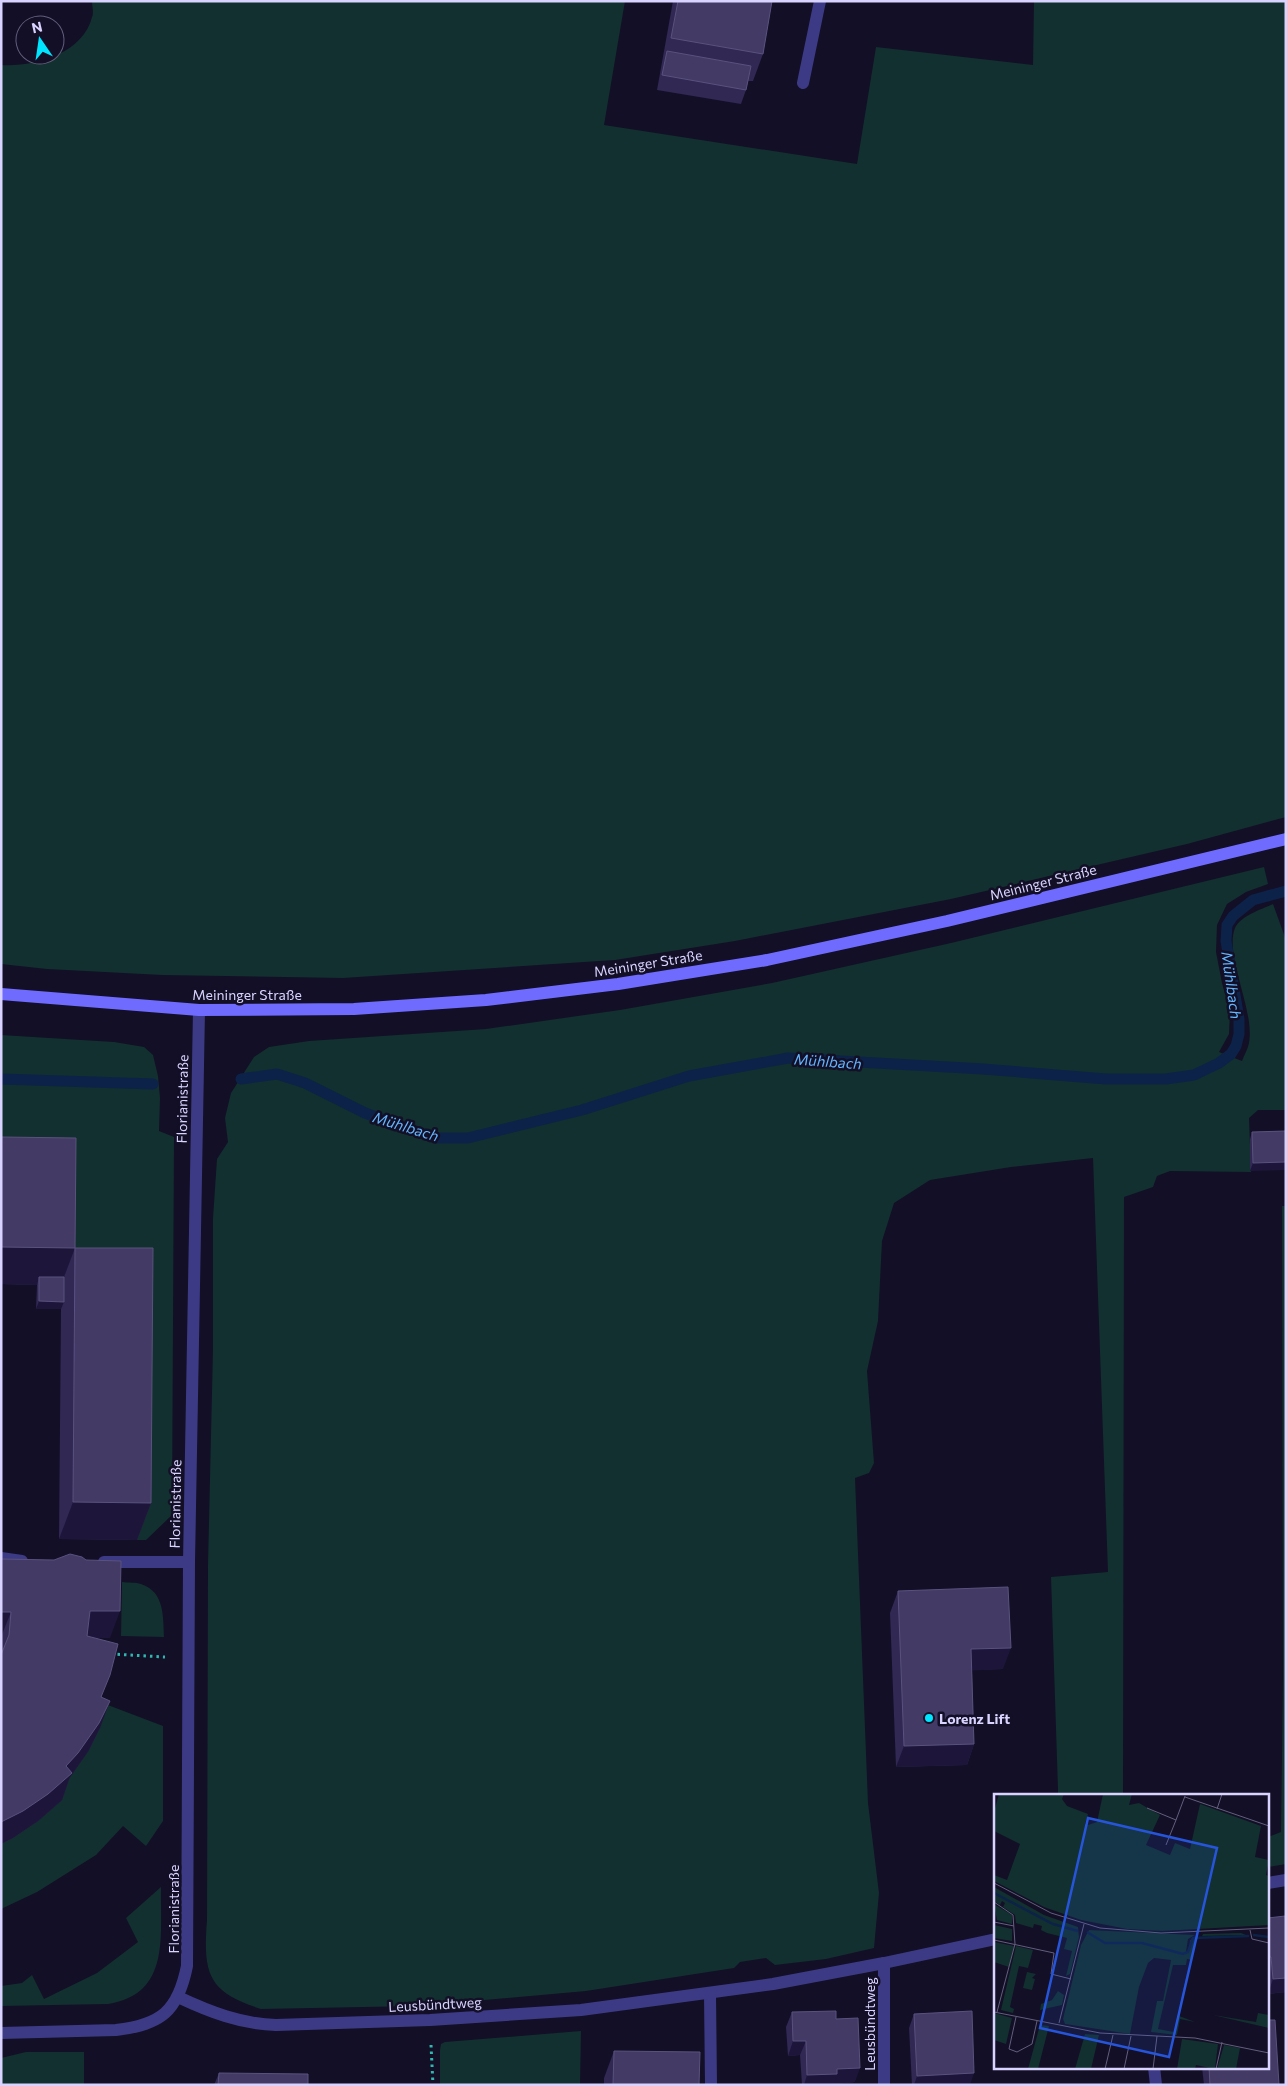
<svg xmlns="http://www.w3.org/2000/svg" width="1287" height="2086" viewBox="0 0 1287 2086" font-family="Commissioner,sans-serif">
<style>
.green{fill:#12302f}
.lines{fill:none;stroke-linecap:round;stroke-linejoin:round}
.stream{stroke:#0c2248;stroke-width:11}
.path{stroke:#2fb8b0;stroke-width:3;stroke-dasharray:2.5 4;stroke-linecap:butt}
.service{stroke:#3d3a85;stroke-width:12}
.minor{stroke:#3d3a85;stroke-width:12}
.secondary{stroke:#6f6bff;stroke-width:12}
.wall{fill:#312854}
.shaded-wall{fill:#1d163a}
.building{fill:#433a66;stroke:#5a527e}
.poi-dot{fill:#00e5ff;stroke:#130f26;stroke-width:2}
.labels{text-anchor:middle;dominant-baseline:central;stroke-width:5;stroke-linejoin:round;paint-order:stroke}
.street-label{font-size:14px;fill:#d9d4ff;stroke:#130f26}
.poi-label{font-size:14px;font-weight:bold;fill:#d9d4ff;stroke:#130f26;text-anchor:start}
.water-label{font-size:15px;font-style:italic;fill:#62b6ff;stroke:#130f26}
.inset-river{fill:none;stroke:#0c2248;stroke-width:2.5}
.inset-road{fill:none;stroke:#625e7d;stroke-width:1}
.view{fill:#2655da;fill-opacity:0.15;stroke:#2655da;stroke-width:2.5}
.inset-edge{fill:none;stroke:#d9d4ff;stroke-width:2.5}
</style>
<rect width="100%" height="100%" fill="#130f26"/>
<g class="green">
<path d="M 92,1 L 625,1 L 604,125 L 857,164 L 876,47 L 1033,65 L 1034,1 L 1286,1 L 1286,817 L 1187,844 L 951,899 L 735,941 L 615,960 L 343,978 L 162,975 L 47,969 L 1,964 L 1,65 C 34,67 83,54 92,17 C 94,13 92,6 92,1 Z"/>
<path d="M 1264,867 L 1268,884 L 1246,892 L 1227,904 L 1217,925 L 1216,952 L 1222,983 L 1230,1011 L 1229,1034 L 1219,1052 L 1242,1061 C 1244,1055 1248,1049 1249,1043 C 1255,1010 1224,955 1235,928 C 1240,916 1262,909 1273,904 L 1286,940 L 1286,1110 L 1258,1110 L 1249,1118 L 1251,1172 L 1170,1171 L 1157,1176 L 1153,1187 L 1124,1197 L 1123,1795 L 1058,1795 L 1058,1789 L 1051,1577 L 1108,1572 L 1093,1158 L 1011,1167 L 930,1180 L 894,1203 L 882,1241 L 878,1321 L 867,1371 L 874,1463 L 869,1473 L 855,1478 L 868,1803 L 879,1893 L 874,1948 L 826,1959 L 775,1965 L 766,1958 L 740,1962 L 734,1968 L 586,1991 L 416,2006 L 261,2009 C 207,1992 203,1973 207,1920 L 208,1565 L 213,1349 L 213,1218 L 217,1159 L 228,1142 L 225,1118 L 231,1093 L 254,1057 L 269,1047 L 309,1041 L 486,1029 L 620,1010 L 772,983 L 951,943 Z"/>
<path d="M 1,1035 L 114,1042 L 144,1047 L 153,1055 L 158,1076 L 160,1098 L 159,1131 L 174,1137 L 172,1515 L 146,1540 L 137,1540 L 61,1285 L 1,1174 Z"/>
<path d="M 1282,1206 L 1286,1206 L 1286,1864 L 1268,1867 L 1268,1837 L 1281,1832 L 1283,1677 Z"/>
<path d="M 122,1582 C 128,1583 136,1582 141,1584 C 165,1592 163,1617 164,1637 L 121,1636 Z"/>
<path d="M 100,1702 L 163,1726 L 163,1821 L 146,1846 L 123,1826 L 96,1855 L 37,1892 L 1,1909 L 1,1844 L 38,1821 L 62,1800 L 68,1780 L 89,1750 Z"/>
<path d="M 161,1887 C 160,1936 171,1994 108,2004 L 1,2006 L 1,1986 L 22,1983 L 32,1975 L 44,1999 L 97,1973 L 138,1942 L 126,1918 Z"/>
<path d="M 581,2031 L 580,2085 L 440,2085 L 440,2050 L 441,2044 L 445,2042 Z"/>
<path d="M 26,2052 L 84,2052 L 84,2085 L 1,2085 L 1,2058 Z"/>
</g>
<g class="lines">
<g class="stream">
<path d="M 1,1079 L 153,1084"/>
<path d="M 241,1079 L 277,1074 L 305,1083 L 365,1113 L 435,1138 L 468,1138 L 582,1110 L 689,1076 L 788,1058 L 983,1069 L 1106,1079 L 1166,1079 L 1194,1075 L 1219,1063 L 1231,1054 L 1236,1046 L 1239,1034 L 1239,1019 L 1226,941 L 1227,925 L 1233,916 L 1253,900 L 1286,891"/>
</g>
<g class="path">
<path d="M 111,1654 L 165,1657"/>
<path d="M 431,2045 L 433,2085"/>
</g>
<g class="service">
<path d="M 803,83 L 820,1"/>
<path d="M 1,1558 L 22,1561"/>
<path d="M 104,1562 L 189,1562"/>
<path d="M 884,1963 L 884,2085"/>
<path d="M 710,1993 L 711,2085"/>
</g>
<g class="minor">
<path d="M 1268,1883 L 1286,1880"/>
<path d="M 178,1997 C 210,2012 241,2024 276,2025 L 430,2020 L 581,2010 L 773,1984 L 884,1963 L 996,1939"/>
<path d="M 1,2033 L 116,2030 C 161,2025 178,2011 187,1966 L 189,1562 L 199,1010"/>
<path d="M 1154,2067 L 1156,2085"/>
</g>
<path class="secondary" d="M 1,994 L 199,1010 L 354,1009 L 486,1000 L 618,984 L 767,960 L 947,921 L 1286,839"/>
</g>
<g class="wall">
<path d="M 673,1 L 772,1 L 763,54 L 753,81 L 748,81 L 746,90 L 741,104 L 657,90 Z"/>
<path d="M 1286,1131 L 1250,1171 L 1250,1139 L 1252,1132 Z"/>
<path d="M 1,1137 L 75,1248 L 151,1503 L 137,1540 L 59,1539 L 61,1309 L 36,1309 L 37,1285 L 1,1284 Z"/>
<path d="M 1,1559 L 110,1638 L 94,1638 L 102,1697 L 100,1728 L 89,1750 L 70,1777 L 62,1800 L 38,1821 L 13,1838 L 1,1844 Z"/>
<path d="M 898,1591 L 1003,1669 L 972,1670 L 974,1744 L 967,1765 L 896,1767 L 890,1613 Z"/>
<path d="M 1268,1918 L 1286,1922 L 1286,1992 L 1268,1994 Z"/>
<path d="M 792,2012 L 836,2019 L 855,2082 L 833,2084 L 833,2085 L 802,2085 L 800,2055 L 788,2056 L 786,2027 Z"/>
<path d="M 914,2014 L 970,2085 L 912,2085 L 909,2028 Z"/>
<path d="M 614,2051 L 699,2085 L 604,2085 L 604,2078 Z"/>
<path d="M 1202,2067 L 1268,2067 L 1279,2085 L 1204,2085 Z"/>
<path d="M 219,2073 L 308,2085 L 214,2085 Z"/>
</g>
<g class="shaded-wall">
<path d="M 1286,1162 L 1286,1170 L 1250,1171 L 1253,1163 Z"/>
<path d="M 1,1247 L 75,1248 L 61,1285 L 39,1277 L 37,1285 L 1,1284 Z"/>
<path d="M 39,1301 L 64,1302 L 61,1309 L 36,1309 Z"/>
<path d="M 73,1502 L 151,1503 L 137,1540 L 59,1539 Z"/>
<path d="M 90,1611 L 120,1611 L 110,1638 L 80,1638 Z"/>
<path d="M 1,1612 L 11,1612 L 1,1637 Z"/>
<path d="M 1011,1648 L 1003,1669 L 963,1671 L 971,1649 Z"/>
<path d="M 110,1701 L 100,1728 L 89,1750 L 70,1777 L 62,1800 L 38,1821 L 13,1838 L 1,1844 L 1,1822 L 66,1766 Z"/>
<path d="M 974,1744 L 967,1765 L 896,1767 L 904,1746 Z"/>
<path d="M 1268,1957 L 1271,1957 L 1268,1964 Z"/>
<path d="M 1286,1978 L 1286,1992 L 1268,1994 L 1273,1979 Z"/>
<path d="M 793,2041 L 806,2041 L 800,2055 L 788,2056 Z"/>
<path d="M 860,2068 L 855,2082 L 833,2084 L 833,2085 L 804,2085 L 807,2075 L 837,2069 Z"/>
<path d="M 974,2073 L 970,2085 L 914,2085 L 917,2076 Z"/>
</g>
<g class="building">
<path d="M 678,1 L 772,1 L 763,54 L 671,38 Z"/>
<path d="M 667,51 L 751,66 L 746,90 L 662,75 Z"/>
<path d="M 1286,1131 L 1286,1162 L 1253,1163 L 1252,1132 Z"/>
<path d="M 1,1137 L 76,1138 L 75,1248 L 153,1248 L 151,1503 L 73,1502 L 75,1248 L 1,1247 Z"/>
<path d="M 39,1277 L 64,1277 L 64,1302 L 39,1301 Z"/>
<path d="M 70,1554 L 82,1557 L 86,1560 L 121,1561 L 120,1611 L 90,1611 L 87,1636 L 118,1644 L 110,1675 L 101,1697 L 110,1701 L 99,1723 L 78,1753 L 66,1766 L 72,1773 L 48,1794 L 23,1811 L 1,1822 L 1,1655 L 9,1635 L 11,1612 L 1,1612 L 1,1559 L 54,1560 Z"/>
<path d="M 1008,1587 L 1011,1648 L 971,1649 L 974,1744 L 904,1746 L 898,1591 Z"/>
<path d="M 1285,1916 L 1286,1922 L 1286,1978 L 1273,1979 L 1271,1957 L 1268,1957 L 1268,1918 Z"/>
<path d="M 836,2011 L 836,2019 L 858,2018 L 860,2068 L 837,2069 L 837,2074 L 807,2075 L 806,2041 L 793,2041 L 792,2012 Z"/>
<path d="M 972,2011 L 974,2073 L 917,2076 L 914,2014 Z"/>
<path d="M 1268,2020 L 1275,2020 L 1279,2085 L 1210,2085 L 1209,2067 L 1268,2067 Z"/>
<path d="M 614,2051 L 700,2052 L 699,2085 L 613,2085 Z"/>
<path d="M 219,2073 L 308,2074 L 308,2085 L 218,2085 Z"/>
</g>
<circle class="poi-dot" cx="929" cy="1718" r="5"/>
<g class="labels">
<g class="street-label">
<text transform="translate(1043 882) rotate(-14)">Meininger Straße</text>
<text transform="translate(648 963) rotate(-9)">Meininger Straße</text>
<text x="247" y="994">Meininger Straße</text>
<text transform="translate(182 1099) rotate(-89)">Florianistraße</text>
<text transform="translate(175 1504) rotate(-89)">Florianistraße</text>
<text transform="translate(173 1909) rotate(-90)">Florianistraße</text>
<text transform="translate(435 2004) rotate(-3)">Leusbündtweg</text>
<text transform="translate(869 2024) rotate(-90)">Leusbündtweg</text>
</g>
<g class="poi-label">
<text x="939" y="1718">Lorenz Lift</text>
</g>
<g class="water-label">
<text transform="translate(1232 985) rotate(82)">Mühlbach</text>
<text transform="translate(828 1061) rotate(4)">Mühlbach</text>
<text transform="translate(406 1126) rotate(17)">Mühlbach</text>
</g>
</g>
<g transform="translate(994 1794)">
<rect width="275" height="275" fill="#130f26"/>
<path d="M 5,0 L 70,0 L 68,5 L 73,12 L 94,20 L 91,30 L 94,31 L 103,28 L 109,0 L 138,0 L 135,11 L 145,9 L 166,21 L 152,51 L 176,61 L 181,49 L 196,55 L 206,10 L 267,32 L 261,63 L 275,66 L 272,81 L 275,82 L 275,131 L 168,137 L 133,135 L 87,126 L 50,113 L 0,87 L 0,81 L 13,86 L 26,50 L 0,37 L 0,18 ZM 0,93 L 50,121 L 84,133 L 85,143 L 76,180 L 72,182 L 78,157 L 70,155 L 73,144 L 53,139 L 47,136 L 48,132 L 40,130 L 39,134 L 22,129 L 21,121 L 9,113 L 11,109 L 8,107 L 6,111 L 0,107 ZM 0,110 L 18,121 L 18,130 L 3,126 ZM 0,131 L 18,135 L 18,147 L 0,144 ZM 95,136 L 201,141 L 194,145 L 192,158 L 195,158 L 196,146 L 201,145 L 198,166 L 193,165 L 192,171 L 179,171 L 164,235 L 180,238 L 194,175 L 185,222 L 201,228 L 186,225 L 183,241 L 157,238 L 163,207 L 169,207 L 177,166 L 160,164 L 154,169 L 145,193 L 136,240 L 71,230 L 69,225 L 87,151 ZM 247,139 L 252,141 L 208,142 L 209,140 ZM 0,148 L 20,152 L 15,173 L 0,168 ZM 22,152 L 39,156 L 34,174 L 25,172 L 16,213 L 20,215 L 19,219 L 7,216 ZM 33,178 L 42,180 L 38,184 L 41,185 L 38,196 L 29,194 ZM 64,197 L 70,201 L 68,211 L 46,216 L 47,210 L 58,206 ZM 0,219 L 18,224 L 12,250 L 0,246 ZM 264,219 L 275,221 L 275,234 L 219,221 L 262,228 ZM 46,231 L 55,232 L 44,275 L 34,275 ZM 91,240 L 105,241 L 97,275 L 81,275 ZM 188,245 L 224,250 L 221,275 L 202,271 L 201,275 L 183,275 ZM 230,251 L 246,254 L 242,275 L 223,275 Z" fill="#12302f"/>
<path class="inset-river" d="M 0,99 L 59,130 L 84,137M 93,138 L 111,149 L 148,149 L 189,160 L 194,158 L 199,144 L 255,142M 259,141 L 275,143"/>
<path class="inset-road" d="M 191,3 L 275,32M 153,14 L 182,26 L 191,2M 223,15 L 228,0M 172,51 L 182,26M 0,89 L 57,119 L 106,134 L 167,139 L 275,134M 0,108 L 19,121 L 21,150 L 3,218M 0,128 L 20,132M 256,136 L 258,145 L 275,149M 0,146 L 60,159 L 57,180 L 77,185M 0,218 L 106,239 L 201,244 L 275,259M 22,223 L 15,255 L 23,258 L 38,250 L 43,227M 65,229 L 90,130M 111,275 L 119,241M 130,275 L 137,242M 159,275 L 163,242M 222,275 L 228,248"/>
<path class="view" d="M 94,24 L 223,54 L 175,263 L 46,234 Z"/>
<rect width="275" height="275" class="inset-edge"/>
</g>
<rect width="1287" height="2086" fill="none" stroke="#d9d4ff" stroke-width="5"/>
<g transform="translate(40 40) rotate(347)"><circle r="24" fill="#130f26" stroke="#625e7d"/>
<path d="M0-4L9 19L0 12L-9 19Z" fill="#00e5ff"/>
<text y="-8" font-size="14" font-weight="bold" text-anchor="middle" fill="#d9d4ff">N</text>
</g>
</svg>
